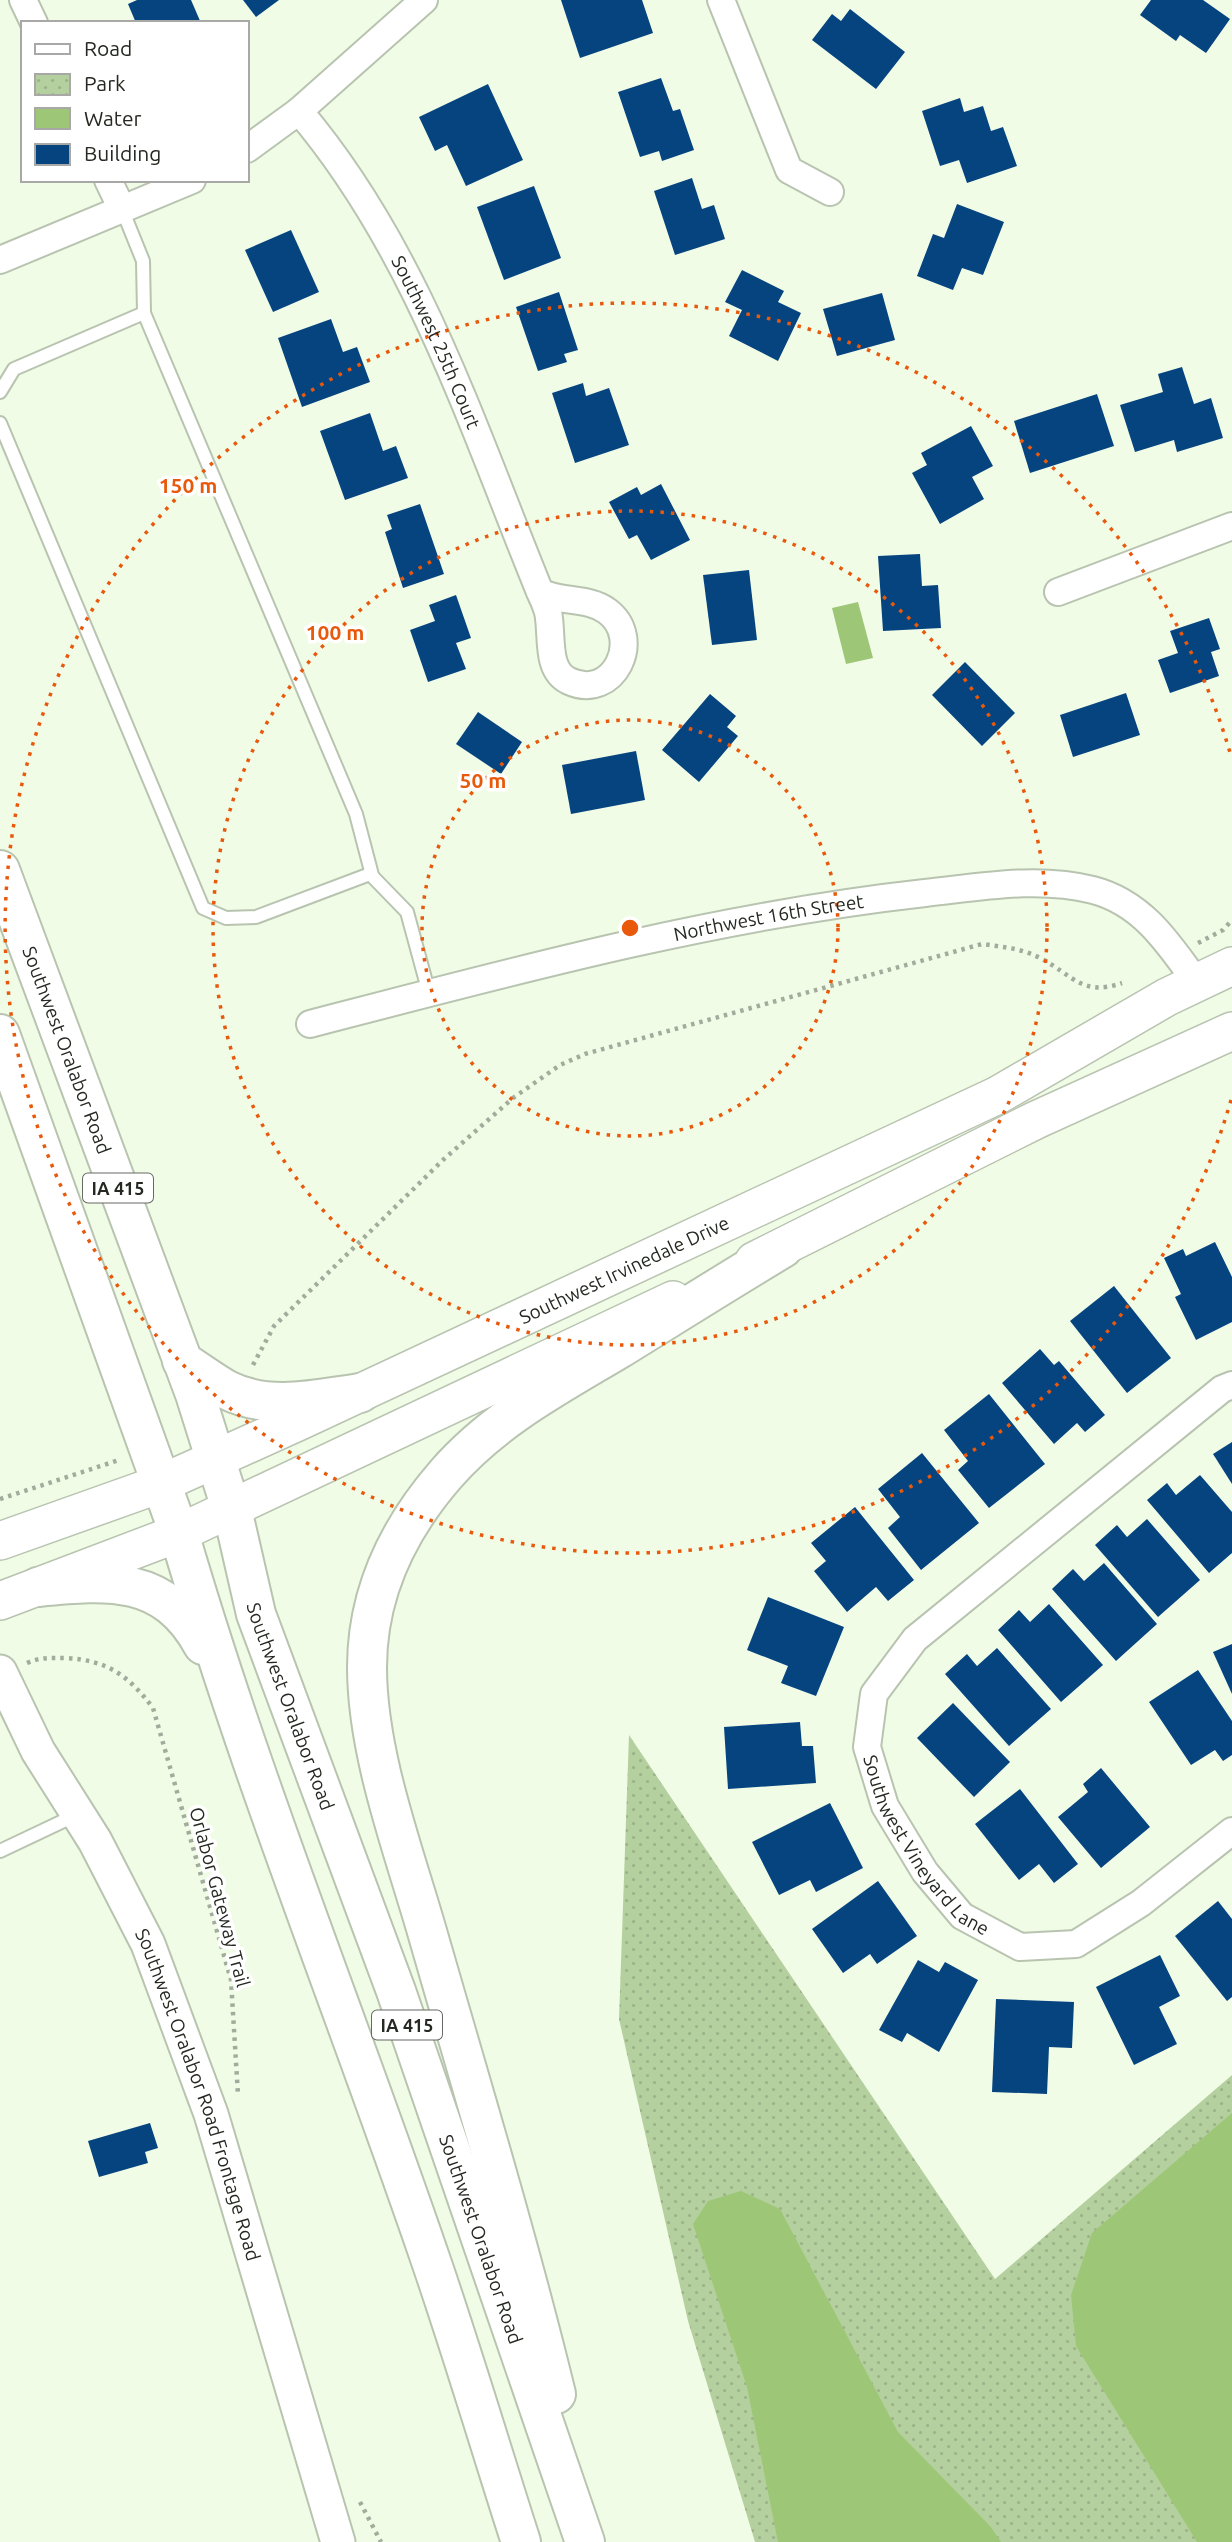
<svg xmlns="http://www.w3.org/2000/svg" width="1232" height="2542" viewBox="0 0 1232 2542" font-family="Ubuntu,sans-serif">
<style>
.park{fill:url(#park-dots)}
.water{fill:#9dc777}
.building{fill:#064480}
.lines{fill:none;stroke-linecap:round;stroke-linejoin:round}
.service-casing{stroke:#b8c4b0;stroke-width:16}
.minor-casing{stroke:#b8c4b0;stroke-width:30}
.tertiary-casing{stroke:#b8c4b0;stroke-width:37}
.secondary-casing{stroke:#b8c4b0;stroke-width:40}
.primary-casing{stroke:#b8c4b0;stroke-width:42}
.path{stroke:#a3ac9c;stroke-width:4.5;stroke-dasharray:3.5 5;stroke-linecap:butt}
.service{stroke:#fff;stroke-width:12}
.minor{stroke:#fff;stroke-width:26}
.tertiary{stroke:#fff;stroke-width:33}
.secondary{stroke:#fff;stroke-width:37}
.primary{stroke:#fff;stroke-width:38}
.ring{fill:none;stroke:#e8590c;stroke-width:3.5;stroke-dasharray:3.5 7}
.labels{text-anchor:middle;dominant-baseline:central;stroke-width:7;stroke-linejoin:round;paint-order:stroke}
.shield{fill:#fff;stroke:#666964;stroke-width:2}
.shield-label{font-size:18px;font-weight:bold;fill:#252921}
.street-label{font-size:19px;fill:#252921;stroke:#fff}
.centre{fill:#e8590c;stroke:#fff;stroke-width:3.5}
.ring-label{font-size:21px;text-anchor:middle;font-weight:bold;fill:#e8590c;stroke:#fff;stroke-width:7;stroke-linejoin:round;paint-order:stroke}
</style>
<defs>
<pattern id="park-dots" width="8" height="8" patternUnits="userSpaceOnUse" patternTransform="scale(1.75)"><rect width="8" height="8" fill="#b5d09f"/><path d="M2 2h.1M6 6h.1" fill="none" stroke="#9cb389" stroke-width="1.8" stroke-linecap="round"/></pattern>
</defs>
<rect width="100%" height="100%" fill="#f1fce7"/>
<path class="park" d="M 629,1735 L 995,2279 L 1232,2075 L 1232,2542 L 755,2542 L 688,2321 L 619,2019 Z"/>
<g class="water">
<path d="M 858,602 L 873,658 L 846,664 L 832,608 Z"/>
<path d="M 1232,2113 L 1232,2542 L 1197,2542 L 1076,2346 L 1071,2295 L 1092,2233 Z"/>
<path d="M 741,2191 L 780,2209 L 898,2432 L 990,2526 L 1001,2542 L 778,2542 L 747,2387 L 693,2224 L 708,2201 Z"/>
</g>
<g class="building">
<path d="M 137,0 L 191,0 L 201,23 L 136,23 L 128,4 Z"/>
<path d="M 243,0 L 279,0 L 256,17 Z"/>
<path d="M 561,0 L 642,0 L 653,33 L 580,58 Z"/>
<path d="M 1151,0 L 1203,0 L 1230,19 L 1206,53 L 1180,35 L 1176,41 L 1140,15 Z"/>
<path d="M 850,9 L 905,52 L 876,89 L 812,40 L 832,14 L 841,21 Z"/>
<path d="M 661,78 L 673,111 L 680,109 L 694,150 L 662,161 L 659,151 L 640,157 L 618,92 Z"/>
<path d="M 488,84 L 523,160 L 466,186 L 447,145 L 435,151 L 419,117 Z"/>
<path d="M 960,98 L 964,112 L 983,106 L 991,131 L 1003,127 L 1017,166 L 967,183 L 959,160 L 940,166 L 922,111 Z"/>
<path d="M 692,178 L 702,209 L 714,205 L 725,239 L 675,255 L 654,191 Z"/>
<path d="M 534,186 L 561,258 L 504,280 L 477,207 Z"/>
<path d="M 957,204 L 1004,222 L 983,275 L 962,268 L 953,290 L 917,276 L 933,234 L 944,238 Z"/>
<path d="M 291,230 L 319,292 L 273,312 L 245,250 Z"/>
<path d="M 742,270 L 784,291 L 778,302 L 801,313 L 778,361 L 729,336 L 742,310 L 725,302 Z"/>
<path d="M 559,292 L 578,350 L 564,354 L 567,362 L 538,371 L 516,307 Z"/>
<path d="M 882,293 L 895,340 L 837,356 L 823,309 Z"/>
<path d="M 331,319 L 343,352 L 357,347 L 370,382 L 302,407 L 278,338 Z"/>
<path d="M 1182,367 L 1194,404 L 1211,398 L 1223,438 L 1177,452 L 1174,440 L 1135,452 L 1120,405 L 1163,392 L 1158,374 Z"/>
<path d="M 583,383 L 586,396 L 609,388 L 629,445 L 575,463 L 552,393 Z"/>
<path d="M 1097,394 L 1114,446 L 1030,473 L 1014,421 Z"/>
<path d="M 370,413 L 383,451 L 396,446 L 408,478 L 345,500 L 320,431 Z"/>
<path d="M 971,426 L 993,466 L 972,477 L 984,499 L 940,524 L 912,473 L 927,465 L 921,453 Z"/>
<path d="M 661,484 L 690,540 L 651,560 L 637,535 L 629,539 L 609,502 L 637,487 L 641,495 Z"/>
<path d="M 420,504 L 444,574 L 403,588 L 385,532 L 392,529 L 387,515 Z"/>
<path d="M 920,554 L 922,586 L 938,585 L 941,628 L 883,631 L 878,556 Z"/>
<path d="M 749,570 L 757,640 L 712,645 L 703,575 Z"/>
<path d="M 456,595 L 471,638 L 456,643 L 466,669 L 428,682 L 410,630 L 435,621 L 429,605 Z"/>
<path d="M 1209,618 L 1220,649 L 1211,652 L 1219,676 L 1170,693 L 1158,660 L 1178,653 L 1170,631 Z"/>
<path d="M 965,662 L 1015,713 L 982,746 L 932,695 Z"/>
<path d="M 1126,693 L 1140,735 L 1073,757 L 1060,715 Z"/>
<path d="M 710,694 L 736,716 L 727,727 L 738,736 L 699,782 L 662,750 Z"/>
<path d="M 478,712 L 522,742 L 501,774 L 456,744 Z"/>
<path d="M 636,751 L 645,800 L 571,814 L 562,765 Z"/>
<path d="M 1215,1242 L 1232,1277 L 1232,1322 L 1196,1340 L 1175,1297 L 1181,1294 L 1164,1258 L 1183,1249 L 1186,1256 Z"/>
<path d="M 1114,1286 L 1171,1358 L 1127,1393 L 1070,1321 Z"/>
<path d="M 1040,1349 L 1054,1365 L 1059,1361 L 1105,1415 L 1085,1432 L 1077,1423 L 1054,1444 L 1002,1383 Z"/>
<path d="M 989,1394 L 1045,1464 L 989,1508 L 958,1470 L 968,1461 L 944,1430 Z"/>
<path d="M 1232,1442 L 1232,1484 L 1213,1454 Z"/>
<path d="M 922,1453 L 979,1523 L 921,1570 L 888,1528 L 900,1517 L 878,1489 Z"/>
<path d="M 1200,1475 L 1232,1512 L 1232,1553 L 1209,1573 L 1147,1500 L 1167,1483 L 1176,1495 Z"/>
<path d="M 855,1507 L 914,1580 L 888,1601 L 876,1587 L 847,1612 L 814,1571 L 826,1561 L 811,1543 Z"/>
<path d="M 1147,1519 L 1200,1580 L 1158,1617 L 1095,1545 L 1117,1525 L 1127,1537 Z"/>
<path d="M 1104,1563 L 1157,1624 L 1116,1661 L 1052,1589 L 1073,1569 L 1084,1581 Z"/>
<path d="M 768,1597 L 844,1627 L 816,1696 L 781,1683 L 788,1666 L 747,1650 Z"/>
<path d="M 1049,1604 L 1103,1665 L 1061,1702 L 998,1630 L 1019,1610 L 1030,1622 Z"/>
<path d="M 1232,1644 L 1232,1694 L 1213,1652 Z"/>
<path d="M 997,1648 L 1051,1709 L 1009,1746 L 945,1674 L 967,1654 L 977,1666 Z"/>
<path d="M 1198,1670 L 1232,1721 L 1232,1755 L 1223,1761 L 1215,1750 L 1191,1765 L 1149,1702 Z"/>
<path d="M 953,1703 L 1010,1762 L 974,1797 L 917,1738 Z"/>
<path d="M 800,1722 L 802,1746 L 813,1746 L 816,1783 L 728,1789 L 724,1727 Z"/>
<path d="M 1101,1768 L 1150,1827 L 1101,1868 L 1058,1817 L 1088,1792 L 1083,1784 Z"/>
<path d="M 1020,1789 L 1078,1864 L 1054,1883 L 1039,1864 L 1019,1880 L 975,1824 Z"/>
<path d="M 830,1803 L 863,1868 L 816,1892 L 810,1880 L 779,1895 L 752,1842 Z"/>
<path d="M 878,1881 L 917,1936 L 877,1964 L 870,1954 L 843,1973 L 812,1929 Z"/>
<path d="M 1218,1901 L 1232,1919 L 1232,1997 L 1227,2001 L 1175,1936 Z"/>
<path d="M 1160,1955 L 1180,1996 L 1159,2007 L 1177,2044 L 1134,2065 L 1096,1987 Z"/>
<path d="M 918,1960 L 939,1972 L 945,1962 L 978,1980 L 939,2052 L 907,2033 L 902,2042 L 879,2030 Z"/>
<path d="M 996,1999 L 1074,2002 L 1072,2048 L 1049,2047 L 1047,2094 L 992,2092 Z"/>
<path d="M 150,2123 L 158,2148 L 145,2152 L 148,2163 L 99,2177 L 88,2141 Z"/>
</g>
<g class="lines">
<g class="service-casing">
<g id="service">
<path d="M 144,313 L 356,814 L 372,875"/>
<path d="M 0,392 L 14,369 L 144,313 L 143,261 L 122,209"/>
<path d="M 0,423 L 203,908 L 226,918 L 256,917 L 370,874 L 407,912 L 429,993"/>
<path d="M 0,1851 L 76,1815"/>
</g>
</g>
<g class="minor-casing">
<g id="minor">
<path d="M 23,0 L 34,23"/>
<path d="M 721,0 L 789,170 L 830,192"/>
<path id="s1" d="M 299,111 C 417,250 472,426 540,592 C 543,598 546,605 548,612 C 553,634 545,670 569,681 C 614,702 644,638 607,611 C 588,597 561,603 540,592"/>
<path d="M 247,149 L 299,111 L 424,0"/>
<path d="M 108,180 L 122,209"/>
<path d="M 0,260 L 192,180"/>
<path d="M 1058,592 L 1232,526"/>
<path id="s2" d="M 310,1024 C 513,971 716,916 925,893 C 980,887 1038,876 1093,890 C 1143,903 1169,944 1197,983"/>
<path id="s3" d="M 1232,1385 L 1222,1389 L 915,1639 L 874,1694 L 867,1747 L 885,1806 L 925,1872 L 962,1916 L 1020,1947 L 1076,1944 L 1141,1903 L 1232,1831"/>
</g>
</g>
<g class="tertiary-casing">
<g id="tertiary">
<path id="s4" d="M 0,1672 L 38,1751 L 95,1841 L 148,1944 L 211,2114 L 338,2542"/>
</g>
</g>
<g class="secondary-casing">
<g id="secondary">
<path d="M 754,1261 L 1036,1120 L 1232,1031"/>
<path id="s5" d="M 0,1541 L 160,1484 L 300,1421 L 998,1095 L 1167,997 L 1232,966"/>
<path d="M 0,1601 L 179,1533 L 673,1300"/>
</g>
</g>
<g class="primary-casing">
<g id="primary">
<path id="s6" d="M 0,870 L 195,1394 L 234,1518 L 256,1614 L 396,1991 L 585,2542"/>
<path d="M 0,1034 L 179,1533 C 251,1780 348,2018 431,2261 C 463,2354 491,2449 521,2542"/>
<path d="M 182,1361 C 197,1370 212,1382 227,1390 C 269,1411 317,1399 360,1393"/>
<path d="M 38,1587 C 108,1580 165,1575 203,1645"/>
<path d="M 556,2394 C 518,2239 472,2088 428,1935 C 404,1851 367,1755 367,1667 C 367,1593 399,1528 446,1474 C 494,1419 557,1386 619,1349 C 674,1315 728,1281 783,1248"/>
</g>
</g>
<g class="path">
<path d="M 1198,943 L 1223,930 L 1232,920"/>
<path d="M 253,1365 L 274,1326 L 444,1159 L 513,1098 L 560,1065 L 585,1054 L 982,944 C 1002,947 1021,948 1040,958 C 1073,975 1082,997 1122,983"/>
<path d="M 0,1499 L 119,1460"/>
<path d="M 27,1663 C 40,1657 51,1658 65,1658 C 107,1660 128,1675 153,1708 L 231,1980 L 238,2095"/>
<path d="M 360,2502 L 381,2542"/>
</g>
<use href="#service" class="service"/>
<use href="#minor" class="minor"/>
<use href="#tertiary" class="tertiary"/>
<use href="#secondary" class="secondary"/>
<use href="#primary" class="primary"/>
</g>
<g class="ring">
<circle cx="630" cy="928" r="208"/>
<circle cx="630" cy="928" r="417"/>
<path d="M1231 1100A625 625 0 1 1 1231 756"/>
</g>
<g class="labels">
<g class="shield">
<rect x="83" y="1173.5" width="70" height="29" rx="5"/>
<rect x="372" y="2010.5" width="70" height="29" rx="5"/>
</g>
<g class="shield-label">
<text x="118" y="1188">IA 415</text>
<text x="407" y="2025">IA 415</text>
</g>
<g class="street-label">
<text stroke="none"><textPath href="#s1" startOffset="270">Southwest 25th Court</textPath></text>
<text stroke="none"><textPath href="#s2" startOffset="471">Northwest 16th Street</textPath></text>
<text stroke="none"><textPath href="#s6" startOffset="192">Southwest Oralabor Road</textPath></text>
<text stroke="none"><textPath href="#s5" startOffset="681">Southwest Irvinedale Drive</textPath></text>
<text stroke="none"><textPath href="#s6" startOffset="886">Southwest Oralabor Road</textPath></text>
<text stroke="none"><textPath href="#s3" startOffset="646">Southwest Vineyard Lane</textPath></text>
<text transform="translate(220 1897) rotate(75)">Orlabor Gateway Trail</text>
<text stroke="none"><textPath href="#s4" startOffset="469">Southwest Oralabor Road Frontage Road</textPath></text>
<text stroke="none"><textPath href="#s6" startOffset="1452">Southwest Oralabor Road</textPath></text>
</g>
</g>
<circle cx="630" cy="928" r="10" class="centre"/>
<g class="ring-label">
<text x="188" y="493">150 m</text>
<text x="335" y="640">100 m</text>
<text x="483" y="788">50 m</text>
</g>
<rect x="21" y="21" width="228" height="161" fill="#ffffff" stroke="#a8a9a6" stroke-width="2"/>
<rect x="35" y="44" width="35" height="10" fill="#ffffff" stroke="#a8a9a6" stroke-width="2"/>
<text x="84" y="56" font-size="21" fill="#252921">Road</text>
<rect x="35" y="74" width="35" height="21" fill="url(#park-dots)" stroke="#a8a9a6" stroke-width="2"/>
<text x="84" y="91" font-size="21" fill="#252921">Park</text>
<rect x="35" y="108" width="35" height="21" fill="#9dc777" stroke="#a8a9a6" stroke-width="2"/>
<text x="84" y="126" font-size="21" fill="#252921">Water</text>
<rect x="35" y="144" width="35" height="21" fill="#064480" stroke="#a8a9a6" stroke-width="2"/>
<text x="84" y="161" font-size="21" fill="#252921">Building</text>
</svg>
